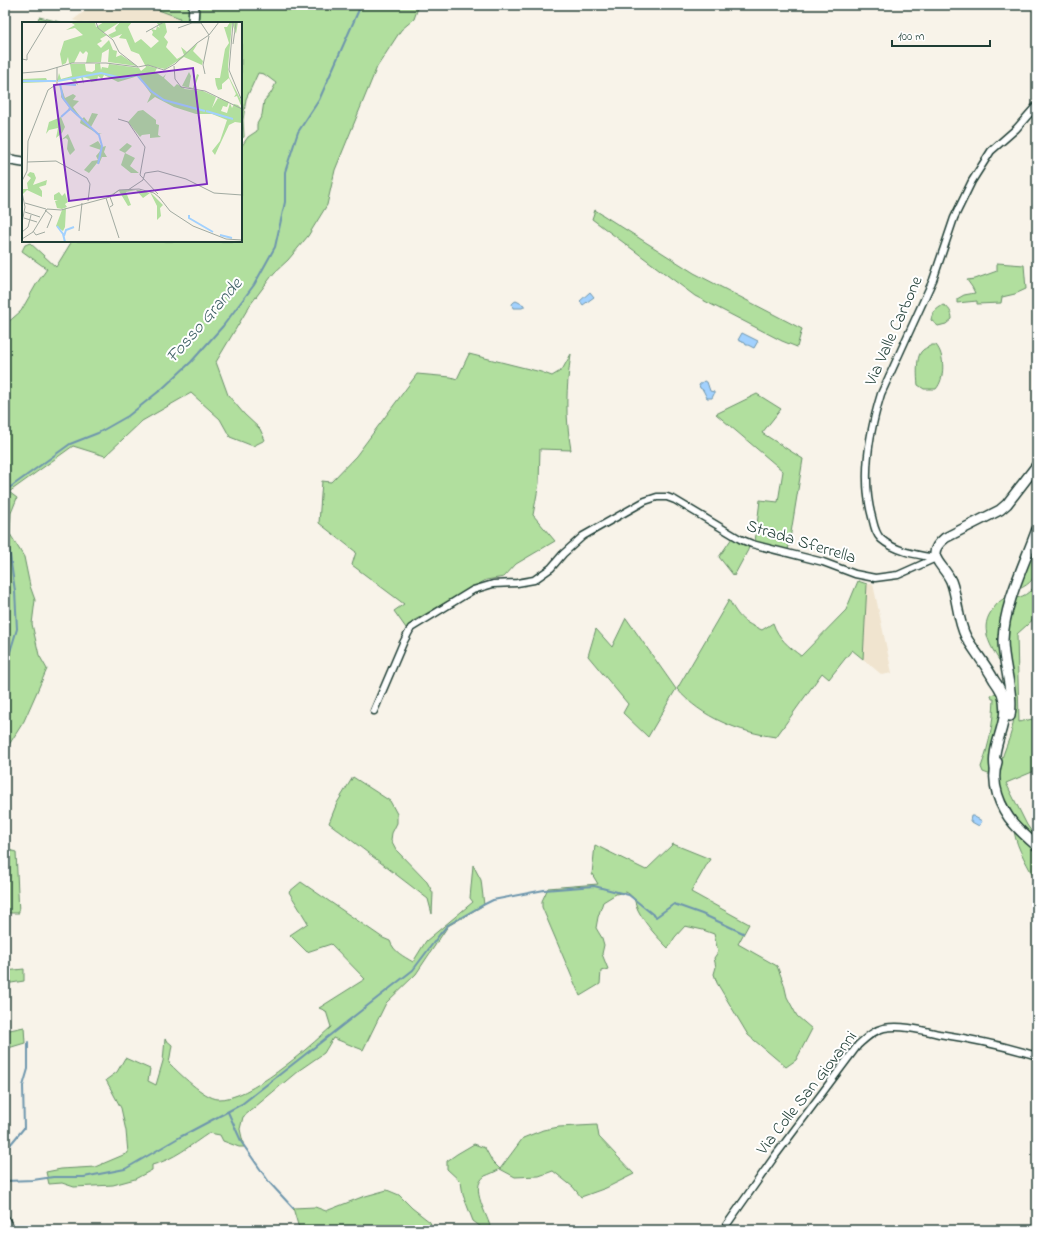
<svg xmlns="http://www.w3.org/2000/svg" width="1042" height="1235" viewBox="0 0 1042 1235" font-family="'Indie Flower',sans-serif">
<style>
.built{fill:#f0e4cf}
.green{fill:#b1df9e;stroke:#688e69}
.water{fill:#a2d1fe;stroke:#6e96ad}
.lines{fill:none;stroke-linecap:round;stroke-linejoin:round}
.stream{stroke:#6e96ad;stroke-width:2}
.street-casing{stroke:#1f3d34;stroke-width:9}
.secondary-casing{stroke:#1f3d34;stroke-width:12}
.street{stroke:#fff;stroke-width:6}
.secondary{stroke:#fff;stroke-width:9}
.labels{text-anchor:middle;dominant-baseline:central;stroke-width:4;stroke-linejoin:round;paint-order:stroke}
.street-label{font-size:17px;fill:#1f3d34;stroke:#fff}
.water-label{font-size:18px;font-style:italic;fill:#406266;stroke:#fff}
.inset-river{fill:none;stroke:#a2d1fe;stroke-width:2}
.inset-road{fill:none;stroke:#a1aaa1;stroke-width:1}
.view{fill:#7b2cbf;fill-opacity:0.15;stroke:#7b2cbf;stroke-width:2}
.inset-edge{fill:none;stroke:#1f3d34;stroke-width:2}
</style>
<rect width="100%" height="100%" fill="#f8f3e9"/>
<filter id="ink" filterUnits="userSpaceOnUse"><feTurbulence type="fractalNoise" baseFrequency=".025" numOctaves="2"/><feDisplacementMap in="SourceGraphic" scale="8" xChannelSelector="R" yChannelSelector="G"/><feConvolveMatrix kernelMatrix="1 2 1 2 8 2 1 2 1" color-interpolation-filters="sRGB"/></filter>
<g filter="url(#ink)">
<g class="built">
<path d="M 93,5 L 145,5 L 180,18 L 178,23 L 81,23 L 73,20 Z"/>
<path d="M 867,584 L 873,584 L 892,673 L 882,675 L 863,659 Z"/>
</g>
<g class="green">
<path d="M 145,5 L 185,5 L 190,7 L 190,23 L 178,23 L 180,18 Z"/>
<path d="M 199,5 L 419,5 L 414,19 L 401,30 L 377,67 L 335,170 L 327,205 L 308,236 L 288,260 L 274,273 L 250,305 L 216,362 L 228,395 L 244,414 L 260,429 L 265,440 L 253,446 L 230,437 L 220,419 L 191,393 L 142,421 L 105,456 L 73,446 L 9,492 L 17,498 L 11,513 L 10,534 L 24,557 L 30,586 L 35,600 L 32,624 L 39,655 L 47,669 L 24,721 L 5,751 L 5,325 L 21,311 L 37,283 L 47,269 L 22,251 L 25,245 L 30,243 L 56,267 L 72,241 L 241,241 L 241,147 L 248,137 L 257,131 L 257,124 L 262,115 L 264,101 L 271,93 L 276,83 L 264,74 L 258,73 L 246,99 L 243,120 L 244,137 L 241,138 L 241,23 L 199,23 Z"/>
<path d="M 39,17 L 64,23 L 37,23 Z"/>
<path d="M 595,210 L 694,273 L 802,329 L 797,347 L 782,341 L 695,296 L 592,219 Z"/>
<path d="M 997,263 L 1024,265 L 1026,289 L 1015,294 L 1002,297 L 1001,303 L 977,304 L 977,301 L 957,303 L 957,299 L 964,295 L 975,293 L 972,287 L 967,280 L 975,279 L 997,271 Z"/>
<path d="M 943,305 C 949,307 952,313 952,319 L 946,324 L 938,326 L 931,320 C 932,312 937,309 943,305 Z"/>
<path d="M 932,345 L 936,345 C 945,355 945,379 936,389 L 924,389 L 918,385 C 917,378 916,358 921,352 C 923,349 928,347 932,345 Z"/>
<path d="M 469,354 L 541,372 L 552,376 L 562,370 L 571,354 C 566,389 565,415 571,450 L 540,449 L 539,483 L 533,515 L 555,541 L 516,564 L 504,577 L 486,580 L 413,621 L 406,628 L 394,611 L 404,604 L 352,565 L 356,552 L 319,523 L 322,481 L 331,482 L 356,456 L 417,374 L 451,377 L 457,379 Z"/>
<path d="M 757,394 L 781,409 L 762,433 L 803,459 L 788,551 L 755,542 L 760,500 L 778,502 L 783,471 L 716,414 Z"/>
<path d="M 732,538 L 749,546 L 748,550 L 734,576 L 719,557 Z"/>
<path d="M 1037,542 C 1037,563 1042,579 1019,589 Z"/>
<path d="M 858,581 L 867,584 L 863,659 L 852,650 L 829,679 L 822,673 L 776,737 C 739,732 702,718 677,689 L 729,600 C 739,618 743,622 762,630 L 773,623 C 778,638 789,647 801,656 L 846,610 Z"/>
<path d="M 1037,583 L 1037,616 L 1017,634 L 1019,722 L 1037,718 L 1037,770 L 1006,783 L 1027,825 L 1037,839 L 1037,884 C 1029,866 1017,850 1014,831 C 1013,827 1015,823 1014,819 C 1012,808 1000,795 999,783 C 996,762 1010,744 1013,724 C 1016,707 1011,685 1009,667 C 1006,643 1009,620 1016,598 C 1026,596 1031,591 1037,583 Z"/>
<path d="M 1008,597 L 1002,665 C 991,647 977,627 994,608 C 998,602 1002,599 1008,597 Z"/>
<path d="M 626,618 L 676,689 L 648,737 L 623,713 L 628,704 L 588,656 L 596,629 L 612,647 Z"/>
<path d="M 999,692 C 1007,713 995,735 991,756 C 990,762 990,768 991,775 L 983,772 L 981,767 C 990,743 993,724 994,699 L 992,699 L 991,695 Z"/>
<path d="M 353,777 L 390,801 L 397,814 L 397,823 L 392,833 L 391,840 L 397,851 L 427,882 L 433,893 L 432,914 L 428,899 L 329,823 L 337,803 Z"/>
<path d="M 673,844 L 710,859 L 691,892 L 749,924 L 738,944 L 777,966 L 784,984 L 787,997 L 797,1016 L 812,1029 L 796,1060 L 786,1067 L 748,1035 L 717,983 L 714,974 L 716,967 L 714,958 L 718,952 L 714,934 L 703,930 L 685,926 L 675,937 L 668,948 C 657,937 645,924 638,910 C 634,901 636,898 626,892 L 616,894 L 603,902 L 598,917 L 596,928 L 602,938 L 604,945 L 602,954 L 608,969 L 601,971 L 600,984 L 580,996 L 542,907 L 542,901 L 548,888 L 598,884 L 592,874 L 595,845 L 646,870 Z"/>
<path d="M 5,849 L 16,852 L 19,913 L 5,913 Z"/>
<path d="M 473,865 L 481,880 L 484,905 L 448,926 L 416,974 L 386,1003 L 363,1050 L 333,1038 L 324,1053 L 298,1071 L 243,1117 L 240,1129 L 244,1147 L 239,1147 L 223,1141 L 220,1135 L 209,1133 C 191,1145 173,1160 152,1165 L 152,1170 L 135,1179 L 113,1185 L 74,1187 L 62,1183 L 49,1184 L 46,1172 L 61,1169 L 95,1167 L 128,1153 L 126,1131 L 121,1108 L 106,1080 L 117,1072 L 125,1058 L 150,1069 L 148,1081 L 156,1085 L 163,1061 L 165,1039 L 172,1045 L 169,1063 C 179,1073 204,1098 218,1099 C 249,1101 308,1048 331,1027 L 326,1011 L 319,1008 L 365,979 L 331,944 L 307,952 L 290,935 L 308,923 L 289,892 L 301,882 L 383,938 L 390,941 C 394,952 403,956 413,962 L 426,941 L 473,902 L 470,898 Z"/>
<path d="M 24,969 L 24,981 L 5,984 L 5,971 Z"/>
<path d="M 24,1027 L 25,1043 L 5,1049 L 5,1031 Z"/>
<path d="M 597,1125 L 599,1137 L 634,1174 L 606,1188 L 581,1197 L 573,1187 L 553,1171 L 539,1176 L 515,1177 L 500,1169 C 495,1172 490,1174 485,1176 C 468,1188 489,1216 491,1230 L 485,1230 L 473,1221 L 463,1195 L 461,1182 L 447,1169 L 447,1161 L 457,1154 L 474,1144 L 485,1148 L 492,1161 L 500,1169 L 523,1138 L 543,1130 L 559,1127 Z"/>
<path d="M 387,1190 L 399,1195 L 412,1208 L 430,1222 L 433,1230 L 301,1230 L 298,1225 L 293,1208 L 315,1207 L 326,1211 L 362,1197 Z"/>
</g>
<g class="water">
<path d="M 590,292 L 594,297 L 583,305 L 580,301 Z"/>
<path d="M 516,301 L 524,305 L 524,307 L 522,308 L 513,308 L 512,304 L 514,302 Z"/>
<path d="M 742,333 L 758,341 L 754,348 L 748,345 L 746,345 L 745,343 L 738,340 Z"/>
<path d="M 704,381 L 707,382 L 710,391 L 714,392 L 714,394 L 712,398 L 707,398 L 703,390 L 700,388 L 699,385 Z"/>
<path d="M 971,816 L 973,816 L 982,821 L 979,826 L 970,821 Z"/>
</g>
<g class="lines">
<g class="stream">
<path d="M 5,491 L 70,444 L 98,433 L 128,416 L 163,388 L 191,362 L 223,326 L 254,285 L 275,247 L 285,202 L 285,172 L 298,132 L 319,100 L 361,5"/>
<path d="M 5,539 L 9,549 L 15,591 L 17,629 L 5,668"/>
<path d="M 228,1112 L 242,1143 L 269,1182 L 293,1208"/>
<path d="M 5,1151 L 24,1128 L 23,1086 L 28,1069 L 28,1042"/>
<path d="M 5,1181 L 33,1180 L 53,1177 L 84,1177 L 125,1169 L 180,1137 L 242,1104 L 413,970 L 440,934 L 448,925 L 483,905 L 493,900 L 544,890 L 594,886 L 629,895 L 656,917 L 674,904 L 702,914 L 743,933"/>
</g>
<g class="street-casing">
<g id="street">
<path d="M 936,558 C 918,555 896,552 881,539 C 875,533 874,525 872,517 C 861,477 869,433 881,394 L 933,280 L 954,218 L 972,181 L 991,151 L 1016,129 L 1037,105"/>
<path d="M 374,711 L 403,643 L 411,628 L 473,590 L 493,584 L 517,583 L 534,580 L 551,568 L 563,554 L 583,536 L 645,501 L 657,497 L 667,497 L 675,500 L 740,539 L 752,544 L 823,562 L 855,574 L 875,578 L 898,575 L 936,558"/>
<path d="M 5,1218 L 11,1230"/>
<path d="M 723,1230 L 775,1156 L 858,1045 C 866,1038 874,1030 884,1028 C 902,1025 921,1030 939,1034 C 972,1039 1005,1046 1037,1056"/>
</g>
</g>
<g class="secondary-casing">
<g id="secondary">
<path d="M 193,23 L 194,5"/>
<path d="M 5,159 L 23,162"/>
<path d="M 1010,716 C 1014,691 1003,665 1003,640 C 1004,604 1025,563 1037,529"/>
<path d="M 997,762 C 990,783 1000,808 1014,824 C 1021,832 1029,839 1037,846"/>
<path d="M 995,768 C 991,742 1012,721 1002,693 C 1000,689 997,684 994,680 C 986,665 975,652 966,637 C 957,619 958,599 951,581 C 943,563 923,556 945,538 L 1000,510 L 1007,504 L 1037,465"/>
</g>
</g>
<use href="#street" class="street"/>
<use href="#secondary" class="secondary"/>
</g>
</g>
<g class="labels">
<g class="street-label">
<text transform="translate(894 331) rotate(-66)">Via Valle Carbone</text>
<text transform="translate(801 542) rotate(17)">Strada Sferrella</text>
<text transform="translate(807 1093) rotate(-52)">Via Colle San Giovanni</text>
</g>
<g class="water-label">
<text transform="translate(205 321) rotate(-49)">Fosso Grande</text>
</g>
</g>
<g transform="translate(22 22)">
<rect width="220" height="220" fill="#f8f3e9"/>
<path d="M 48,0 L 73,0 L 74,5 L 82,0 L 110,0 L 106,5 L 113,21 L 119,17 L 129,26 L 137,19 L 130,13 L 131,10 L 129,7 L 134,8 L 135,4 L 138,6 L 135,1 L 143,0 L 145,10 L 142,15 L 146,20 L 144,25 L 155,37 L 162,33 L 159,25 L 165,30 L 176,21 L 171,29 L 181,39 L 180,43 L 162,35 L 143,47 L 123,43 L 117,32 L 109,29 L 104,17 L 97,16 L 100,12 L 90,16 L 86,13 L 94,9 L 93,6 L 98,0 L 81,11 L 85,13 L 78,17 L 80,19 L 75,22 L 79,26 L 87,18 L 91,28 L 95,29 L 94,35 L 99,33 L 115,44 L 86,40 L 87,27 L 80,31 L 79,40 L 64,41 L 66,31 L 64,29 L 61,32 L 58,29 L 52,41 L 47,41 L 46,35 L 44,41 L 40,43 L 38,32 L 42,19 L 61,13 L 53,6 L 44,8 L 53,3 ZM 208,0 L 216,0 L 214,12 L 210,1 L 206,45 L 207,55 L 220,80 L 220,86 L 215,74 L 212,75 L 214,72 L 207,56 L 200,62 L 200,67 L 196,68 L 194,63 L 193,56 L 198,56 L 203,27 L 207,21 L 202,5 L 205,5 ZM 78,41 L 79,48 L 80,45 L 86,46 L 87,42 L 117,46 L 119,49 L 124,45 L 123,43 L 135,46 L 133,50 L 141,55 L 144,52 L 142,56 L 152,65 L 155,62 L 163,67 L 181,69 L 194,75 L 190,86 L 196,76 L 207,80 L 205,85 L 201,84 L 199,89 L 205,91 L 208,81 L 210,86 L 212,82 L 216,83 L 220,87 L 220,101 L 213,100 L 207,103 L 193,133 L 190,129 L 198,119 L 205,98 L 190,92 L 174,92 L 152,85 L 133,75 L 125,81 L 129,72 L 116,54 L 96,60 L 82,53 L 80,57 L 76,54 L 75,59 L 69,60 L 68,57 L 61,55 L 62,62 L 59,56 L 54,57 L 56,63 L 48,57 L 35,59 L 37,51 L 39,57 L 50,54 L 48,42 L 63,42 L 64,49 L 70,50 L 73,48 L 73,42 ZM 167,50 L 169,54 L 167,65 L 171,66 L 175,52 L 177,53 L 172,67 L 160,64 ZM 24,56 L 26,60 L 0,61 L 0,57 ZM 40,67 L 43,76 L 51,72 L 54,74 L 51,78 L 57,79 L 51,85 L 60,97 L 62,95 L 66,100 L 70,91 L 76,92 L 69,105 L 76,111 L 80,111 L 76,112 L 58,101 L 59,97 L 49,88 L 46,89 L 47,85 L 39,75 ZM 121,88 L 134,98 L 134,102 L 137,103 L 136,113 L 139,115 L 128,116 L 128,112 L 120,113 L 118,115 L 106,100 L 116,89 ZM 39,95 L 43,105 L 40,111 L 34,116 L 36,106 L 27,108 L 24,112 L 27,100 ZM 46,112 L 53,128 L 48,133 L 45,127 L 46,118 L 44,116 L 39,118 ZM 76,119 L 80,125 L 84,124 L 82,130 L 85,135 L 80,135 L 77,142 L 75,141 L 67,151 L 62,148 L 70,139 L 76,138 L 74,134 L 79,128 L 67,124 ZM 105,121 L 110,124 L 103,131 L 113,136 L 108,144 L 117,151 L 109,151 L 99,143 L 103,131 L 97,128 ZM 8,150 L 12,151 L 14,156 L 11,163 L 25,158 L 24,163 L 17,165 L 20,169 L 20,175 L 5,168 L 1,172 L 0,167 L 6,167 L 5,161 L 9,156 L 5,153 ZM 97,168 L 118,168 L 128,171 L 121,176 L 114,168 L 104,170 L 109,183 L 106,184 L 97,169 L 83,176 ZM 37,170 L 40,174 L 43,171 L 46,180 L 43,182 L 45,185 L 40,187 L 35,186 L 33,179 L 36,178 L 32,178 L 32,173 ZM 128,170 L 141,183 L 138,186 L 139,194 L 135,198 L 135,184 ZM 44,186 L 43,205 L 41,209 L 34,204 L 40,188 Z" fill="#b1df9e"/>
<path class="inset-river" d="M 0,59 L 34,59M 36,59 L 79,51 L 100,56 L 115,53 L 129,69 L 142,78 L 183,89M 38,62 L 41,76 L 50,88 L 77,113 L 80,124 L 76,142M 39,62 L 54,63M 184,89 L 211,97M 39,95 L 49,86M 167,193 L 167,196 L 191,210M 35,204 L 41,212 L 43,220M 198,213 L 210,216M 42,214 L 44,208 L 52,205"/>
<path class="inset-road" d="M 74,0 L 76,6 L 91,18 L 97,30 L 116,45M 211,1 L 207,48 L 220,79M 156,6 L 170,1 L 179,1 L 187,13M 124,10 L 142,0M 211,22 L 214,1M 0,37 L 5,38 L 5,33 L 25,0M 153,42 L 175,21 L 187,13 L 197,0M 152,44 L 153,57 L 159,65 L 183,69 L 220,87M 0,51 L 23,49 L 50,41 L 84,41 L 116,45 L 126,43 L 142,48 L 153,42M 183,52 L 181,43 L 187,14M 96,97 L 106,100 L 123,125 L 118,153 L 136,172M 5,140 L 34,139 L 65,156 L 68,162 L 66,179M 121,158 L 123,151 L 136,149 L 164,157 L 192,171 L 220,173M 0,159 L 5,149 L 6,119 L 26,68 L 35,62 L 35,45M 106,168 L 121,158M 0,170 L 3,185 L 0,201M 137,175 L 148,189 L 171,204 L 204,217 L 220,218M 84,176 L 97,216M 3,181 L 24,187M 88,185 L 91,183 L 88,175M 23,188 L 30,194 L 25,206M 3,190 L 18,195M 2,196 L 15,200M 11,209 L 14,213 L 23,210M 57,209 L 60,181M 0,210 L 6,205 L 9,193M 0,217 L 11,210 L 25,187 L 39,188 L 88,175 L 97,168 L 117,167 L 132,171 L 138,176"/>
<path class="view" d="M 171,46 L 185,162 L 47,179 L 32,63 Z"/>
<rect width="220" height="220" class="inset-edge"/>
</g>
<rect width="1042" height="1235" fill="none" stroke="#fff" stroke-width="20"/>
<rect x="10" y="10" width="1022" height="1215" fill="none" stroke="#1f3d34" stroke-width="1.5" filter="url(#ink)"/>
<path d="M892 40v6h98v-6" fill="none" stroke="#1f3d34" stroke-width="2"/>
<text x="898" y="40" font-size="12" fill="#1f3d34" stroke="#ffffff" stroke-width="3" paint-order="stroke">100 m</text>
</svg>
